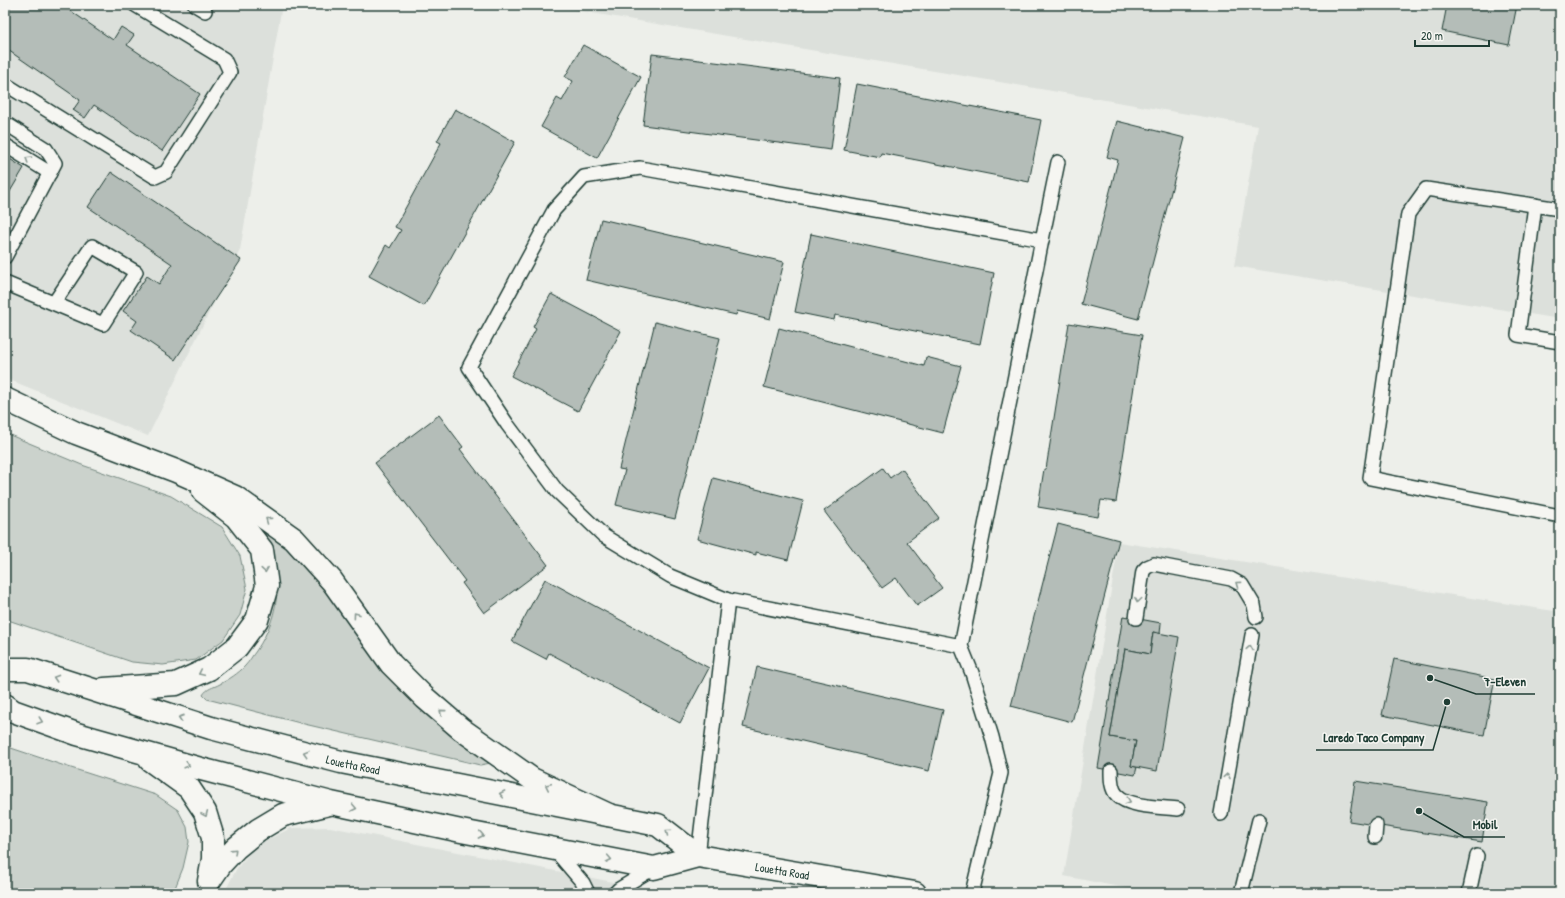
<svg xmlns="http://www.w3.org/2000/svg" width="1565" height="898" viewBox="0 0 1565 898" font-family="'Patrick Hand',sans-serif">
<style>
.built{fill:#dce0db}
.green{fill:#cbd2cc;stroke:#758880}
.building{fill:#b4bdb8;stroke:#1f3d34}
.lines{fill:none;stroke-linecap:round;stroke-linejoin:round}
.lane-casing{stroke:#1f3d34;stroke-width:16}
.secondary-casing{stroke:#1f3d34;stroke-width:25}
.lane{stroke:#f6f6f2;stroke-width:13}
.secondary{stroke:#f6f6f2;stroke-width:22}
.oneway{stroke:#8a9a93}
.labels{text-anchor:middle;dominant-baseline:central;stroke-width:3;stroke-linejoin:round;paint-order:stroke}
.street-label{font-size:12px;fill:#1f3d34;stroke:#f6f6f2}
.leader{fill:none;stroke:#1f3d34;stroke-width:1.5}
.callout-dot{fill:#1f3d34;stroke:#f6f6f2;stroke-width:1.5}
.callout-label{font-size:13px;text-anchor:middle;font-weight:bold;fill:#1f3d34;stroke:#f6f6f2;stroke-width:3;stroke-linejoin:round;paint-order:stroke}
</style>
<rect width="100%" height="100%" fill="#edefea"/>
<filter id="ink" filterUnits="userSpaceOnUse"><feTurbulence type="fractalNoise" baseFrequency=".025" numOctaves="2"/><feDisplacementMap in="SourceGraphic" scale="8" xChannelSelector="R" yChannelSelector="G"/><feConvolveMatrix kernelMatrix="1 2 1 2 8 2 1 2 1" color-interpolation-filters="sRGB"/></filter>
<g filter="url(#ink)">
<g class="built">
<path d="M 5,5 L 282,5 L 240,250 L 148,436 L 5,378 Z"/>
<path d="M 545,5 L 1560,5 L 1560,319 L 1234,266 L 1258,126 Z"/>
<path d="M 1119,542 L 1560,612 L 1560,893 L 1150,893 L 1064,876 Z"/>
<path d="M 330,827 L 442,849 L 670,893 L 224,893 L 237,868 L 257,845 L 291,828 Z"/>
</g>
<g class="green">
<path d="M 5,433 L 82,465 L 171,496 L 222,527 L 240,556 L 247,589 L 240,615 L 223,640 L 196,660 L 163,665 L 132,662 L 5,619 Z"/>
<path d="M 264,532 L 269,532 L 280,541 L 330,597 L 362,643 L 405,693 L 489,759 L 491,763 L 480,765 L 300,723 L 207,699 L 203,695 C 207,688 213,688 220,684 C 228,680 239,673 245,666 C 249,662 252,656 256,651 C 282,613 283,573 264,532 Z"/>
<path d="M 5,746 L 68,767 L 156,795 L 178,810 L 187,827 L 189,842 L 183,868 L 173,893 L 5,893 Z"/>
</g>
<g class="building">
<path d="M 5,5 L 62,5 L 113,40 L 121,27 L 134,35 L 127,45 L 200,94 L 162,151 L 94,105 L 85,118 L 73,110 L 80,100 L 5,48 Z"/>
<path d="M 1447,5 L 1517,5 L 1509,45 L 1442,31 Z"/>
<path d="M 583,45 L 641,77 L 597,158 L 541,127 L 557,98 L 562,101 L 573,81 L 565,77 Z"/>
<path d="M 652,54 L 840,78 L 831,150 L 643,125 Z"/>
<path d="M 857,84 L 1041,120 L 1029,182 L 881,153 L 880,157 L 844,150 Z"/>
<path d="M 455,109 L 515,142 L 424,306 L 369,276 L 386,245 L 390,248 L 401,230 L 395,227 L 441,143 L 437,141 Z"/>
<path d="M 1117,121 L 1185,138 L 1138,319 L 1081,304 L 1118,160 L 1107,157 Z"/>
<path d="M 5,156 L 24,168 L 5,200 Z"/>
<path d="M 111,172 L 241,260 L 175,360 L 131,330 L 137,321 L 123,311 L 147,276 L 159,284 L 172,264 L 88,207 Z"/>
<path d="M 601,219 L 784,262 L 770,319 L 737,311 L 736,315 L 586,280 Z"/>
<path d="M 811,234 L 994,273 L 980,344 L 835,315 L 834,320 L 795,312 Z"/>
<path d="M 551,294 L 621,331 L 578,411 L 511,376 L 536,329 L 533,327 Z"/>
<path d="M 655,322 L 720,338 L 675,519 L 616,505 L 625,470 L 619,469 Z"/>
<path d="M 1069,323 L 1142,335 L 1116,502 L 1101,500 L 1098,517 L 1038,507 L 1044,469 L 1046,469 Z"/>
<path d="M 779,328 L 924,366 L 926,357 L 961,366 L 943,433 L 764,387 Z"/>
<path d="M 439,415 L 463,447 L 460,449 L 548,565 L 484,613 L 462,583 L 465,581 L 375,463 Z"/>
<path d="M 883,468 L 890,478 L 902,469 L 939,518 L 907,542 L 942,588 L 917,606 L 896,578 L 882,588 L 824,511 Z"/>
<path d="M 713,478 L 803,501 L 788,560 L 756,552 L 756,555 L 697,539 Z"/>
<path d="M 1058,524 L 1119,540 L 1072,722 L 1011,706 Z"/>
<path d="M 545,579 L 709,668 L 680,723 L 549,653 L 546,659 L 512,641 Z"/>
<path d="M 1123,616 L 1161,623 L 1160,634 L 1153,632 L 1150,654 L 1125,649 L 1110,737 L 1136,741 L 1131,766 L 1137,767 L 1135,775 L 1098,768 Z"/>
<path d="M 1153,632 L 1179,637 L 1157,771 L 1131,766 L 1136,741 L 1110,737 L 1125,649 L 1150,654 Z"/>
<path d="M 1394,659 L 1495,679 L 1484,735 L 1382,715 Z"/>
<path d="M 757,667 L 943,710 L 929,771 L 743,727 Z"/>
<path d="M 1355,781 L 1488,802 L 1482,842 L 1349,821 Z"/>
</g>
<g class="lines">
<g class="lane-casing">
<g id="lane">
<path d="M 195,5 L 205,11"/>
<path d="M 5,84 L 155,177 L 166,172 L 230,72 L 224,59 L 135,5"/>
<path d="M 5,123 L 46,149 L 55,163 L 5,257"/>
<path d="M 5,145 L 50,173"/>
<path d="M 1535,205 L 1518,335 L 1560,342"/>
<path d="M 1560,209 L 1426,189 L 1408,214 L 1370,478 L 1560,516"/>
<path d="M 1042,240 L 1058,162"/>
<path d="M 5,283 L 103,324 L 136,272 L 92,246 L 54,303"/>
<path d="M 1136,618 L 1143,571 L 1147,567 L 1154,564 L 1231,579 L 1242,585 L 1254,605 L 1256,617"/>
<path d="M 961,646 L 728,600 L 670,576 L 604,536 L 557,491 L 507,424 L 469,367 L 554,210 L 584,177 L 640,168 L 1042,240 L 961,646 L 972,673 L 992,737 L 1001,773 L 972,893"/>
<path d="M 1111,771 C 1111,779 1111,789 1117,795 C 1128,807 1161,807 1178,809"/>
<path d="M 1221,814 L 1252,635"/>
<path d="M 1375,837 L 1376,825"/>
<path d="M 554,849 L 583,883 L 588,893"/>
<path d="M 698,856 L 728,600"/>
<path d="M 615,893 L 619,889 L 654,868"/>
<path d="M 1241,893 L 1259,820"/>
<path d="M 1469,893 L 1477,856"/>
</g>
</g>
<g class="secondary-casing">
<g id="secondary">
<path d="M 5,399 L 76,433 L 176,471 L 235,497 L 294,539 L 332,581 L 391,664 L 425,698 L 461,729 L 532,779 L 609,815"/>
<path id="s1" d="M 5,669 L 28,669 L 211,728 L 341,762 L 658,825 L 698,856"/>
<path d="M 104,689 L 176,684 L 209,669 L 237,647 L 257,620 L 267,586 L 262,550 L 236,517 L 203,491"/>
<path id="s2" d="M 5,705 L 13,711 L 77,734 L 201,769 L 331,803 L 461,831 L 654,868 L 698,856 L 915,893"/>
<path d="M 150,760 L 189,788 L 205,812 L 213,838 L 213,859 L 209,881"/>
<path d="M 210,880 L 221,864 L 236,848 L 258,830 L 283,815 L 329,804"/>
</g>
</g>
<use href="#lane" class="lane"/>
<use href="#secondary" class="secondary"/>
</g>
<defs><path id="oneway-chevron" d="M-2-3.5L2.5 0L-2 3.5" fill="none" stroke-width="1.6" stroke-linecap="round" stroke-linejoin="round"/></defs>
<g class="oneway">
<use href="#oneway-chevron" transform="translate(28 159) rotate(-148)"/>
<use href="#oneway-chevron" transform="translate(268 520) rotate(-144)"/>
<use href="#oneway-chevron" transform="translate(265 570) rotate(81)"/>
<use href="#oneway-chevron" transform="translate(1238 584) rotate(-144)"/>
<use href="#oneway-chevron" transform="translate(1138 600) rotate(98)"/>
<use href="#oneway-chevron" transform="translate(356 615) rotate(-126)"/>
<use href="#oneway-chevron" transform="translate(1250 648) rotate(-80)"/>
<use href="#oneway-chevron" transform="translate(201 673) rotate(155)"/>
<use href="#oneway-chevron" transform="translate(56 678) rotate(-162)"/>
<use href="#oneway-chevron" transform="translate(442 712) rotate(-140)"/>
<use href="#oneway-chevron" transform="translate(181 718) rotate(-162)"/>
<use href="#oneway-chevron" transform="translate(40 721) rotate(19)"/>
<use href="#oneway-chevron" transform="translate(306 753) rotate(-165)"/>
<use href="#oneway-chevron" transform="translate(187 765) rotate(16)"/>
<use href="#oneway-chevron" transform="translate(1227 776) rotate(-80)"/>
<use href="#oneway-chevron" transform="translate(548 786) rotate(-155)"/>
<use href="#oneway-chevron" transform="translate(502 794) rotate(-169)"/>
<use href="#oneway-chevron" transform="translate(1128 801) rotate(19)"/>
<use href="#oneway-chevron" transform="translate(354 808) rotate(12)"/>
<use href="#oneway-chevron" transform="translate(205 814) rotate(66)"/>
<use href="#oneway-chevron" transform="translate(668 832) rotate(-143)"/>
<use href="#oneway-chevron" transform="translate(481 835) rotate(11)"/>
<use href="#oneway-chevron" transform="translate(234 851) rotate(-44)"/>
<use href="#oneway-chevron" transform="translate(609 859) rotate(11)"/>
</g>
</g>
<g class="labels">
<g class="street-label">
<text stroke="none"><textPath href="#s1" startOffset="362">Louetta Road</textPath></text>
<text stroke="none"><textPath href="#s2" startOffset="802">Louetta Road</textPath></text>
</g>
</g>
<path class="leader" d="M1430 678L1476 694H1535M1447 702L1433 750H1316M1419 811L1464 837H1505"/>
<g class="callout-dot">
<circle cx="1430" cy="678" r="4"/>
<circle cx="1447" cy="702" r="4"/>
<circle cx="1419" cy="811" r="4"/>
</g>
<g class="callout-label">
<text x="1505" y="686">7-Eleven</text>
<text x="1374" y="742">Laredo Taco Company</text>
<text x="1485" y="829">Mobil</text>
</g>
<rect width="1565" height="898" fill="none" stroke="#f6f6f2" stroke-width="20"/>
<rect x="10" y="10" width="1545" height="878" fill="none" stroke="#1f3d34" stroke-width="1.5" filter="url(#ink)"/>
<path d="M1415 40v6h74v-6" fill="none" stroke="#1f3d34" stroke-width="2"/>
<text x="1421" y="40" font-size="12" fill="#1f3d34" stroke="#f6f6f2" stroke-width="3" paint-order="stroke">20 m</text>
</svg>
